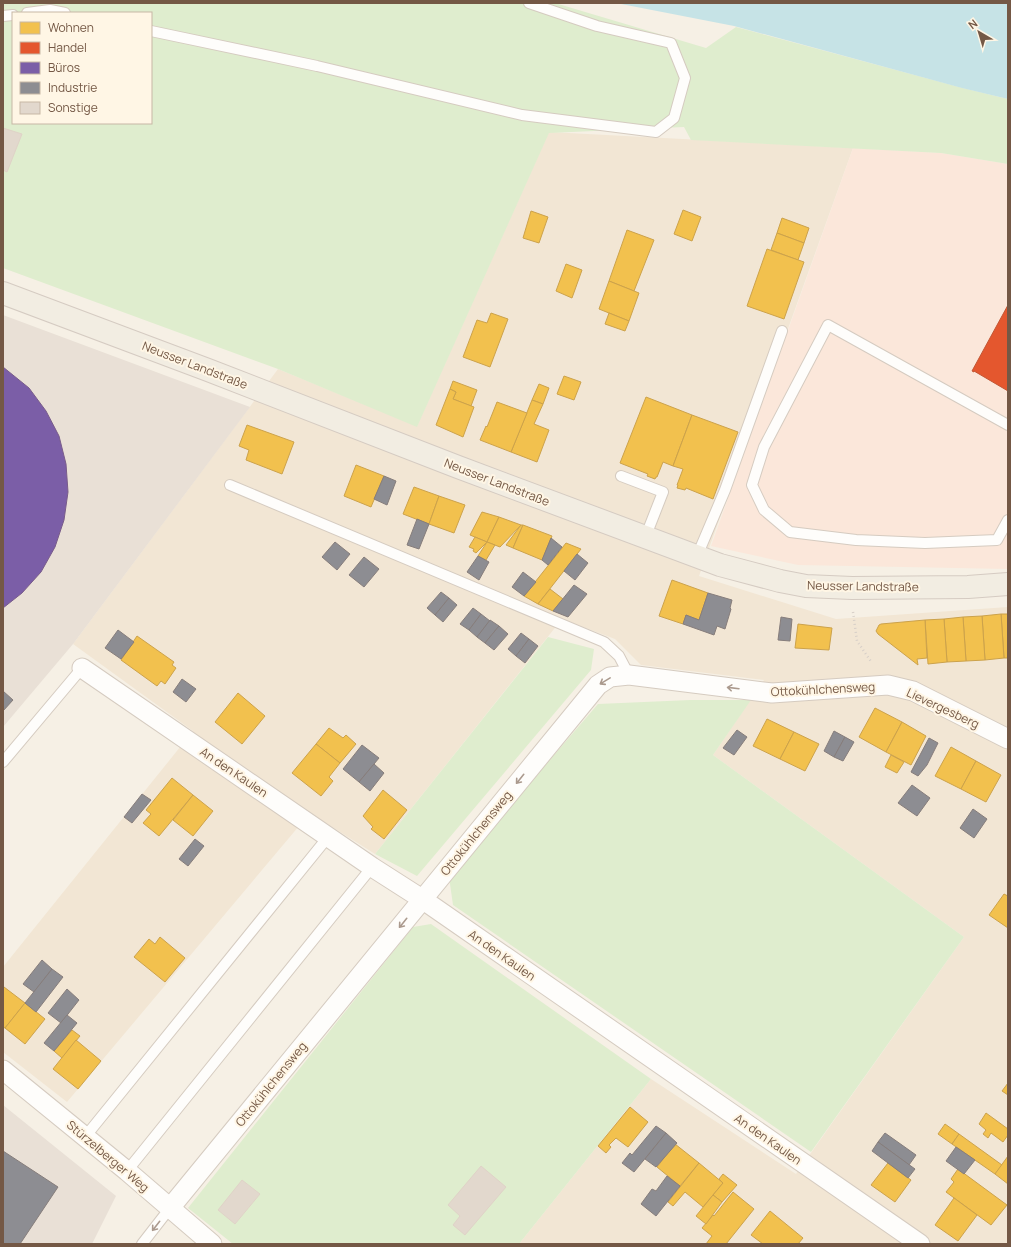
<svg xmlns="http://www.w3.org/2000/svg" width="1011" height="1247" viewBox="0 0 1011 1247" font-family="Manrope,sans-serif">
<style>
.residential{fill:#f2e6d4}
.commercial{fill:#fbe7da}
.industrial{fill:#e9e0d6}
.green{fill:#dfedce;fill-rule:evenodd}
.water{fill:#c6e3e6}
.homes{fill:#f2c14e;stroke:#cca24b}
.shops{fill:#e4572e;stroke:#c25735}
.offices{fill:#7b5ea7;stroke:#795c8a}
.industry{fill:#8d8d92;stroke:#867d7b}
.building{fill:#e2d8cd;stroke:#dfd3c7}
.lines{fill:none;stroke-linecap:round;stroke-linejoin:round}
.lane-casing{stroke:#d5cbc0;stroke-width:12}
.street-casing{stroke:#d5cbc0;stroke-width:21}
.primary-casing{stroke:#d5cbc2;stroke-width:24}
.path{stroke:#d7cfc8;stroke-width:2.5;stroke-dasharray:1 3;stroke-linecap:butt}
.lane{stroke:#fefdfb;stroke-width:10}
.street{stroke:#fefdfb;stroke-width:19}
.primary{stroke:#f2ede2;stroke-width:22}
.oneway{stroke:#ab9a8e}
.labels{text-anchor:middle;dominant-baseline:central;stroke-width:4;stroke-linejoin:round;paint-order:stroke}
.street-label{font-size:12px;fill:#745845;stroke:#fff6e5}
</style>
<rect width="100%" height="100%" fill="#f6f0e5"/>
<path class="residential" d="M 549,132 L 853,148 L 699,576 L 836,619 L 1008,607 L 1008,1244 L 519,1244 L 651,1079 L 796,1174 L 964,937 L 713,755 L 764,680 L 641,665 L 615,639 L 562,619 L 375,854 L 310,813 L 67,1102 L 3,1052 L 3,967 L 193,731 L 73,644 L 278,369 L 417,426 Z"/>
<path class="commercial" d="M 853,148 L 941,153 L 1008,164 L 1008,569 L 798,565 L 711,546 Z"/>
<g class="industrial">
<path d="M 3,315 L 250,407 L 73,644 L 3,727 Z"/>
<path d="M 3,1105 L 116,1196 L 92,1244 L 3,1244 Z"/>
</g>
<g class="green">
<path d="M 3,3 L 555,3 L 706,48 L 736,27 L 963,88 L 1008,99 L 1008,164 L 941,153 L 691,140 L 684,127 L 549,133 L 417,427 L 278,369 L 3,268 ZM 13,13 L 151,13 L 151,123 L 13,123 Z"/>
<path d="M 548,637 L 594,649 L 591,670 L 417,876 L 375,854 Z"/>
<path d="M 690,700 L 751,700 L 713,755 L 964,937 L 811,1152 L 453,905 L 449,877 L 598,704 Z"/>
<path d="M 431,924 L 651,1079 L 519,1244 L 233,1244 L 188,1208 L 413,927 Z"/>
</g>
<path class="water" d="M 616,3 L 1008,3 L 1008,99 L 962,88 L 734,26 Z"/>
<g class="homes">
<path d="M 683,210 L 701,217 L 692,241 L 674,234 Z"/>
<path d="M 531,211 L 548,217 L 539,243 L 523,238 Z"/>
<path d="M 782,218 L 809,228 L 804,243 L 777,233 Z"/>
<path d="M 627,230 L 654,240 L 634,291 L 609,281 Z"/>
<path d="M 777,233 L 804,243 L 798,260 L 771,250 Z"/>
<path d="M 767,249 L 804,262 L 784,319 L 747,306 Z"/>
<path d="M 566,264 L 582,270 L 572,298 L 556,291 Z"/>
<path d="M 609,281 L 639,293 L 629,321 L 599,309 Z"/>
<path d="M 491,313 L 508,319 L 490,367 L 463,357 L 477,320 L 487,323 Z"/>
<path d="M 609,313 L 629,321 L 625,331 L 605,324 Z"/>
<path d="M 564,376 L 581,382 L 574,400 L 557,394 Z"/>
<path d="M 453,381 L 477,390 L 471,406 L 453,399 L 456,392 L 450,389 Z"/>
<path d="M 539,384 L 549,388 L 543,404 L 532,400 Z"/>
<path d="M 450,389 L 456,392 L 453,399 L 474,407 L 463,437 L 436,425 Z"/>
<path d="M 646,397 L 692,415 L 673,466 L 663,462 L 657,477 L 656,477 L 655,479 L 647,476 L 648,474 L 620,463 Z"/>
<path d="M 532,400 L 543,404 L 534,424 L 549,430 L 537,462 L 511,452 Z"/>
<path d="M 497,402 L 527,413 L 511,452 L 480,440 L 486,426 L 487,427 Z"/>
<path d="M 692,415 L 738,432 L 713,499 L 686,488 L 685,490 L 677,488 L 678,485 L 677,485 L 683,469 L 673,466 Z"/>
<path d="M 247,425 L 294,442 L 282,474 L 246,460 L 249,450 L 239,446 Z"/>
<path d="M 356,465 L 384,476 L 371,507 L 344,496 Z"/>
<path d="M 414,487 L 439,496 L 429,524 L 403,514 Z"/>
<path d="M 439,496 L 465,505 L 454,533 L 429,524 Z"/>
<path d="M 482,512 L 499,517 L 487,542 L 470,535 Z"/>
<path d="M 499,517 L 521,525 L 500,547 L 487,542 Z"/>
<path d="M 521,525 L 523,525 L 513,548 L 506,545 Z"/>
<path d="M 523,525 L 552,536 L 542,560 L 513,548 Z"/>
<path d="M 475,537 L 487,542 L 476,553 L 473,551 L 474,549 L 469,547 Z"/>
<path d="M 487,542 L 495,545 L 486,560 L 478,556 Z"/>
<path d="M 566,543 L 581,549 L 538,604 L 524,596 Z"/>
<path d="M 672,580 L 708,593 L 699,620 L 686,615 L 683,624 L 659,616 Z"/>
<path d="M 550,589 L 563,599 L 553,611 L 538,604 Z"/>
<path d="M 1001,614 L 1008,614 L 1008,658 L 1004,658 Z"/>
<path d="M 1001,614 L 1004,658 L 985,660 L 982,616 Z"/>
<path d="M 982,616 L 985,660 L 966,661 L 963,617 Z"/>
<path d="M 963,617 L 966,661 L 947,662 L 944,619 Z"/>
<path d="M 944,619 L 947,662 L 928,664 L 925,620 Z"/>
<path d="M 925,620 L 927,658 L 917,659 L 918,665 L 878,634 L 876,631 L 879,625 L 881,624 Z"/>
<path d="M 798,624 L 832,628 L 829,650 L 795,648 Z"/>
<path d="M 137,636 L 174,662 L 172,665 L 176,668 L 165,684 L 161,681 L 157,686 L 121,660 Z"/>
<path d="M 238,693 L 265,716 L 242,744 L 215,722 Z"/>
<path d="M 875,708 L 902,722 L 886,752 L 859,737 Z"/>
<path d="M 767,719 L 794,732 L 780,759 L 753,746 Z"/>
<path d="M 902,722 L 926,736 L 911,765 L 886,752 Z"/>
<path d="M 329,728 L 343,738 L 346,735 L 356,744 L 340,763 L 316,744 Z"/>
<path d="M 794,732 L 819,744 L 805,771 L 780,759 Z"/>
<path d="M 316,744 L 340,763 L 329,777 L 333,781 L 321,796 L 292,773 Z"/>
<path d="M 951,747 L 976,761 L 961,789 L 935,776 Z"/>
<path d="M 891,755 L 904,762 L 897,773 L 885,767 Z"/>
<path d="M 976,761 L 1001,775 L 986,802 L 961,789 Z"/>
<path d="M 172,778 L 193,795 L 159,836 L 143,823 L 151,814 L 146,810 Z"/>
<path d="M 383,790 L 407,810 L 384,839 L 371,829 L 373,827 L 363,816 Z"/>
<path d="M 193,795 L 213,811 L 193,836 L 173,820 Z"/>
<path d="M 1004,894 L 1008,896 L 1008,928 L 989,915 Z"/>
<path d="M 160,937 L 185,958 L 165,982 L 134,957 L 149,939 L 155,944 Z"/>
<path d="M 4,987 L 25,1003 L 5,1028 L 3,1027 L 3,988 Z"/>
<path d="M 25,1003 L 45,1019 L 25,1044 L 5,1028 Z"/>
<path d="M 72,1030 L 80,1036 L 62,1058 L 54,1051 Z"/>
<path d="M 76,1040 L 101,1061 L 78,1089 L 53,1069 Z"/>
<path d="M 1008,1083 L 1008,1095 L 1002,1091 Z"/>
<path d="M 630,1107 L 648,1122 L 628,1147 L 616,1138 L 609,1145 L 611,1147 L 606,1153 L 598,1146 Z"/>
<path d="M 986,1113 L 1008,1129 L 1008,1135 L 1003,1142 L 991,1133 L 988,1138 L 983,1134 L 986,1130 L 979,1124 Z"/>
<path d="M 945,1124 L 959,1134 L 952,1144 L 938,1134 Z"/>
<path d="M 959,1134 L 1002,1165 L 995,1174 L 952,1144 Z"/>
<path d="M 675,1144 L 699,1163 L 680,1186 L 657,1167 Z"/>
<path d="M 1008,1156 L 1008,1184 L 995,1174 Z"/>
<path d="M 699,1163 L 723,1183 L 703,1207 L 685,1192 L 673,1206 L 668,1202 Z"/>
<path d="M 888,1163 L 911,1180 L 895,1202 L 871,1185 Z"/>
<path d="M 958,1169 L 1007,1205 L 991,1225 L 946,1192 L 954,1182 L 951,1179 Z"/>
<path d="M 723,1174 L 737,1185 L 722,1202 L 713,1195 L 723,1183 L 719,1179 Z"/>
<path d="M 733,1192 L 754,1209 L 726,1244 L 706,1244 L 712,1236 L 702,1228 L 713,1215 L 714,1216 Z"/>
<path d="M 713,1195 L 722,1202 L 706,1224 L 696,1216 Z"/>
<path d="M 954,1198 L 977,1215 L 958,1241 L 935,1225 Z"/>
<path d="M 770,1211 L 803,1238 L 798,1244 L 763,1244 L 751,1235 Z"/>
</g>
<path class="shops" d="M 1008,305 L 1008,391 L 974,371 L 974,372 L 972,371 Z"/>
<path class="offices" d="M 3,367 L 29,388 L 46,411 L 59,436 L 66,464 L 68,492 L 64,520 L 55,547 L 41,572 L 22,593 L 3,608 Z"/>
<g class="industry">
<path d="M 384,476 L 396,481 L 387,505 L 374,499 Z"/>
<path d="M 417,519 L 429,524 L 419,549 L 407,545 Z"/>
<path d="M 551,538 L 562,547 L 548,565 L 542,560 Z"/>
<path d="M 335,542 L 350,554 L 337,570 L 322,557 Z"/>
<path d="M 577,554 L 588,563 L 575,580 L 564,571 Z"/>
<path d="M 478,556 L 489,562 L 479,580 L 467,572 Z"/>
<path d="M 364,557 L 379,569 L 364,587 L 349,575 Z"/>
<path d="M 523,572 L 536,582 L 524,596 L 512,587 Z"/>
<path d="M 574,585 L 587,594 L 568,617 L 553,611 Z"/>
<path d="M 441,592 L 449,598 L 435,615 L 427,608 Z"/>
<path d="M 708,593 L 732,600 L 730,608 L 731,609 L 725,629 L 717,626 L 714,635 L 683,624 L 686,615 L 699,620 Z"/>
<path d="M 449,598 L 457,605 L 443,622 L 435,615 Z"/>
<path d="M 473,608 L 481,614 L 469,630 L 460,624 Z"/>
<path d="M 481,614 L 490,621 L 477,637 L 469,630 Z"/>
<path d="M 781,617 L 792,619 L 790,641 L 778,640 Z"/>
<path d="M 490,620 L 499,626 L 485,643 L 477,637 Z"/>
<path d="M 499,626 L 508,634 L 494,650 L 485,643 Z"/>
<path d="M 118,630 L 134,642 L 121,659 L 105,648 Z"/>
<path d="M 521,633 L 529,639 L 516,656 L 508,649 Z"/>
<path d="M 529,639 L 538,646 L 525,663 L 516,656 Z"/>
<path d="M 182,679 L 196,689 L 186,702 L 173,692 Z"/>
<path d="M 3,691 L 13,700 L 3,711 Z"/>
<path d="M 737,730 L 747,737 L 734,755 L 723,748 Z"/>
<path d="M 834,731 L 845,737 L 834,757 L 824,751 Z"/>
<path d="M 845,737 L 854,742 L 843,761 L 834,757 Z"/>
<path d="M 929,738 L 938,743 L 927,765 L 918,776 L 911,772 Z"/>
<path d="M 362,745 L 379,758 L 359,782 L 343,769 Z"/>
<path d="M 374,764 L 384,773 L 370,791 L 359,782 Z"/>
<path d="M 912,785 L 930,798 L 917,816 L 898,803 Z"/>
<path d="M 142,794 L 151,800 L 132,823 L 124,817 Z"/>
<path d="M 973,809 L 987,819 L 974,838 L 960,828 Z"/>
<path d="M 195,839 L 204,846 L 188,866 L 179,859 Z"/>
<path d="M 42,960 L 52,969 L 34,992 L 23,984 Z"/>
<path d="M 52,969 L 63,977 L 36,1012 L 25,1003 Z"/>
<path d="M 67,989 L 79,1000 L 61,1023 L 48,1013 Z"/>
<path d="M 67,1015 L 77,1023 L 54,1051 L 44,1043 Z"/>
<path d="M 656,1126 L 666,1133 L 634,1172 L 622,1163 L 630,1153 L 632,1155 Z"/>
<path d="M 666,1133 L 677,1143 L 656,1167 L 645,1159 Z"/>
<path d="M 885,1133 L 916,1155 L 909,1165 L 878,1142 Z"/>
<path d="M 878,1142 L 915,1169 L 908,1178 L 872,1151 Z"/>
<path d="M 956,1147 L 975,1160 L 964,1174 L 946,1161 Z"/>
<path d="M 3,1151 L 58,1187 L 20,1244 L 3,1244 Z"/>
<path d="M 667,1176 L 680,1186 L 656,1216 L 641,1204 L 652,1189 L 656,1191 Z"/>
</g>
<g class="building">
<path d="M 3,128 L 22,134 L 7,172 L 3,170 Z"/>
<path d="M 481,1166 L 506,1187 L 465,1235 L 453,1225 L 460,1216 L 448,1205 Z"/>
<path d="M 242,1180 L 260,1194 L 235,1224 L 218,1210 Z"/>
</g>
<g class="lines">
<g class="lane-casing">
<g id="lane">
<path d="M 27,13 L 50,10 L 65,13"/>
<path d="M 3,16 L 13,15"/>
<path d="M 151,31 L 317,66 L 522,115 L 656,132 L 674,118 L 685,78 L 671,43 L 597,26 L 529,3"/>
<path d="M 1008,425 L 828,325 L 764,447 L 752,485 L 764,510 L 790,532 L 856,540 L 925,543 L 997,540 L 1008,520"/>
<path d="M 621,476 L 663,492 L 645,538"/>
<path d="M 230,485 L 604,642 L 619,656 L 629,675"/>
<path d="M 697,556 L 725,490 L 782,331"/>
<path d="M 3,762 L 82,668"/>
<path d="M 85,1137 L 328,837"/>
<path d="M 127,1171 L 372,867"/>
<path d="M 142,1244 L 170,1208"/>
</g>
</g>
<g class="street-casing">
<g id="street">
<path d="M 82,668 L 372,867 L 422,899 L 920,1244"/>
<path d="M 3,1070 L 127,1171 L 212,1244"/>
<path d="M 170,1208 L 598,685 L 610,677 L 629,675 L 772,693 L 888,685 L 913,691 L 1008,739"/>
</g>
</g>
<g class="primary-casing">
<path id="primary" d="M 3,293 L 208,370 L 458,467 L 720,565 L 780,581 L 806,586 L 852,588 L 968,587 L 1008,584"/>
</g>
<path class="path" d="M 853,612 L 857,641 L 872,663"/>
<use href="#lane" class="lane"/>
<use href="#street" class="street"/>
<use href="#primary" class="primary"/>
</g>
<defs><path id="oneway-shaft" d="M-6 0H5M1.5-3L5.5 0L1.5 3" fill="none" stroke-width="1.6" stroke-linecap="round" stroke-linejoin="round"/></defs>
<g class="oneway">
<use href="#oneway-shaft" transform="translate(605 681) rotate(149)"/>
<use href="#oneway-shaft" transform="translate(733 688) rotate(-173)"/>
<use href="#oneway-shaft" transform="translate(520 779) rotate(129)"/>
<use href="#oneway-shaft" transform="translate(403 923) rotate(129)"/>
<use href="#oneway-shaft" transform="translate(156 1226) rotate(128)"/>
</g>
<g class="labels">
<g class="street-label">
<text transform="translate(195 365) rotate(21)">Neusser Landstraße</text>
<text transform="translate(497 482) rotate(21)">Neusser Landstraße</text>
<text transform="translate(863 586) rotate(1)">Neusser Landstraße</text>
<text transform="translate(823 689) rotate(-3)">Ottokühlchensweg</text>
<text transform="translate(943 708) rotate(25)">Lievergesberg</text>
<text transform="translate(234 772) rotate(34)">An den Kaulen</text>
<text transform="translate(476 833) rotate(-51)">Ottokühlchensweg</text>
<text transform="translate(502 955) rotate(35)">An den Kaulen</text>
<text transform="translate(271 1084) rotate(-51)">Ottokühlchensweg</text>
<text transform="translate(768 1139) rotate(35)">An den Kaulen</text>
<text transform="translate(108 1156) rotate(40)">Stürzelberger Weg</text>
</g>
</g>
<rect width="1011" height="1247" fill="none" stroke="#745845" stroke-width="8"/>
<rect x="12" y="12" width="140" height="112" fill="#fff6e5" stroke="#c7b7a5"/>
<rect x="20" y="22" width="20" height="12" fill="#f2c14e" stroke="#c7b7a5"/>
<text x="48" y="32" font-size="12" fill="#745845">Wohnen</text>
<rect x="20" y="42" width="20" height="12" fill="#e4572e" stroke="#c7b7a5"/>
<text x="48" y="52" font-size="12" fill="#745845">Handel</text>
<rect x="20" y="62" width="20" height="12" fill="#7b5ea7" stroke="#c7b7a5"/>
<text x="48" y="72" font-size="12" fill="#745845">Büros</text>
<rect x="20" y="82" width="20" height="12" fill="#8d8d92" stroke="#c7b7a5"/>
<text x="48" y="92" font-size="12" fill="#745845">Industrie</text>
<rect x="20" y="102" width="20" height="12" fill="#e2d8cd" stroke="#c7b7a5"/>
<text x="48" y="112" font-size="12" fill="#745845">Sonstige</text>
<g transform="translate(979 32) rotate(322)" stroke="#fff6e5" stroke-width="3" paint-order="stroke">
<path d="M0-3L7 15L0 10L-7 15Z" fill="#745845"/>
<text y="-6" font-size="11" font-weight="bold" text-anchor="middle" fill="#745845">N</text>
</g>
</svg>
